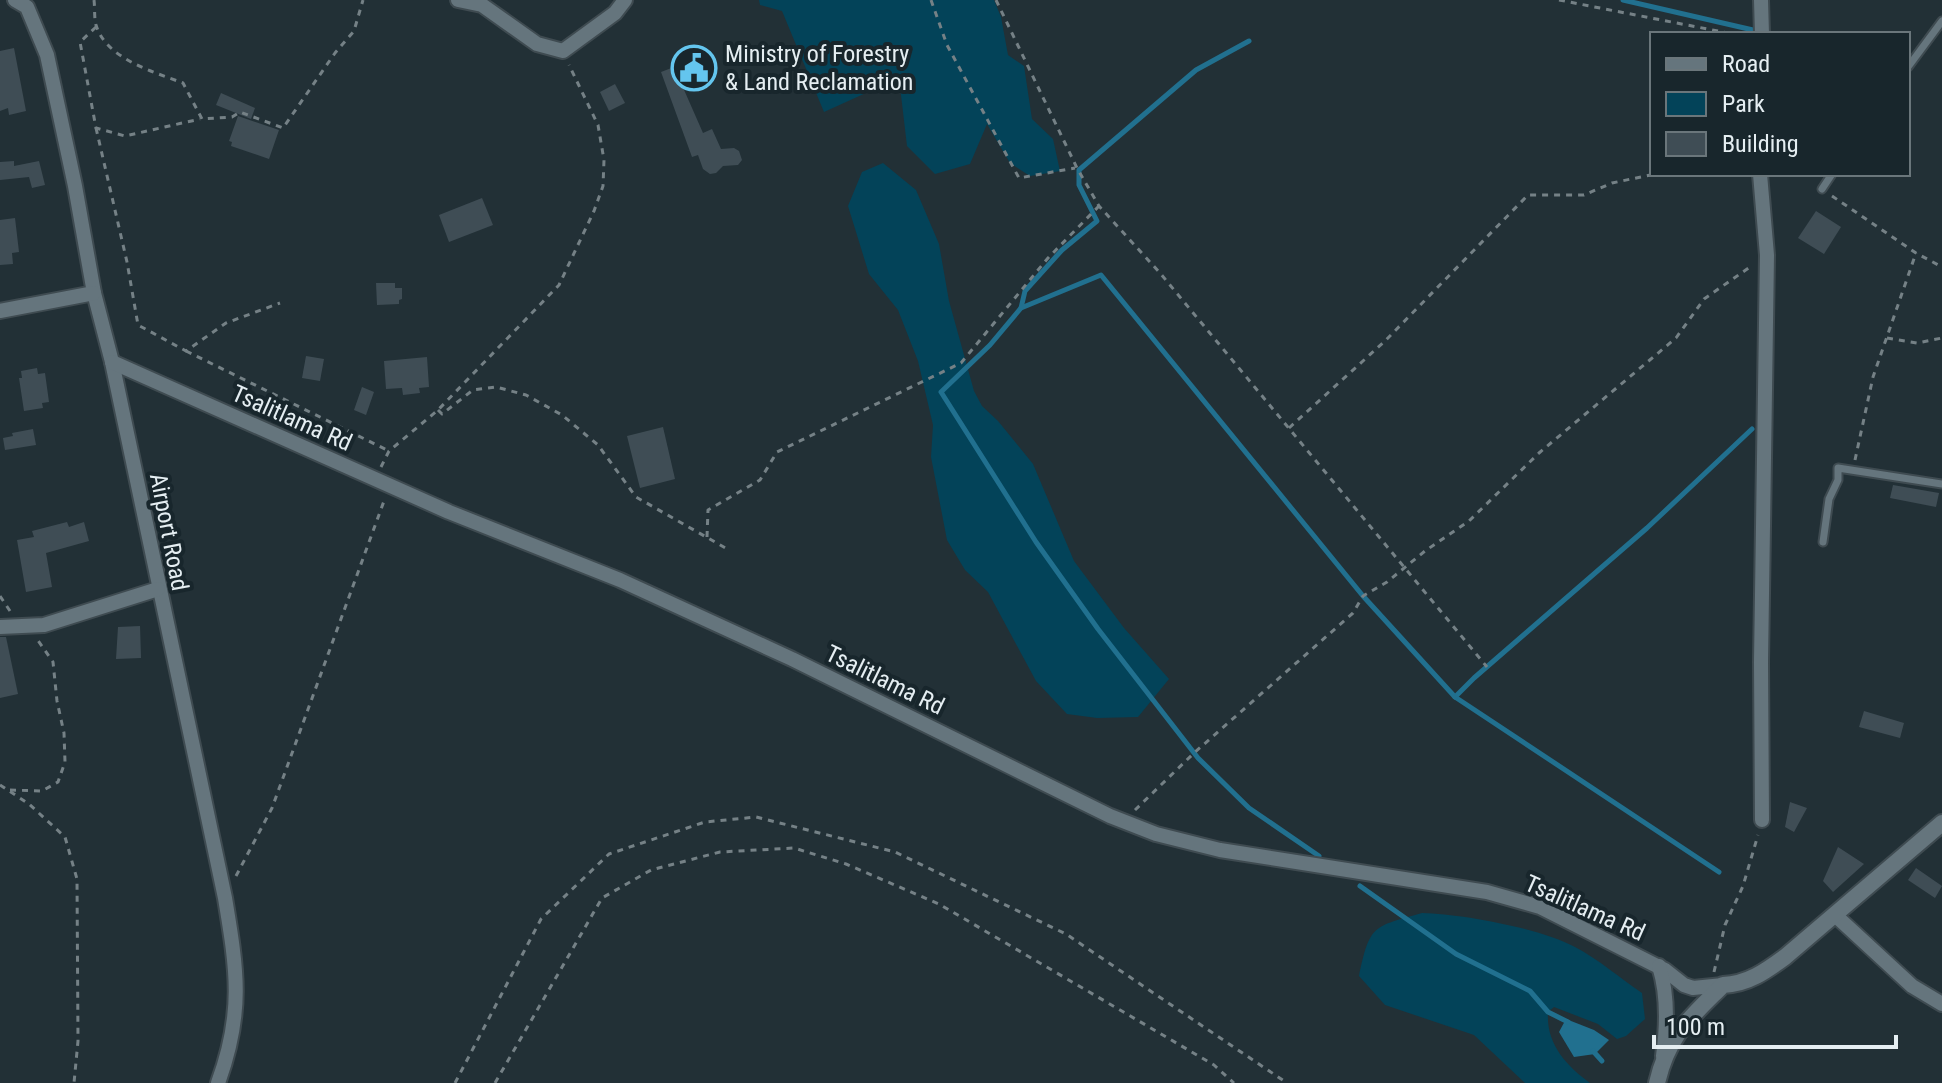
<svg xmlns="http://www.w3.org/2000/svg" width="1942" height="1083" viewBox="0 0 1942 1083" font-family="'Roboto Condensed',sans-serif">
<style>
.green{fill:#034359}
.water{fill:#21708f}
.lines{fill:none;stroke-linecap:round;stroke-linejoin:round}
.stream{stroke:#21708f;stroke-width:5}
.building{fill:#3f4d55}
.service-casing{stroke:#3f4b51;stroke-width:11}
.minor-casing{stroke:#3f4b51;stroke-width:18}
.tertiary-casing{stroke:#3f4b51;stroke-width:20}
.path{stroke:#758186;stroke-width:3;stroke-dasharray:6 6;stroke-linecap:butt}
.service{stroke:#65757d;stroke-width:7}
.minor{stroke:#65757d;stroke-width:14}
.tertiary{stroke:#65757d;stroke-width:16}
.labels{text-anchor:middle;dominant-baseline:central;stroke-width:8;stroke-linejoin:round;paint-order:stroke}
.poi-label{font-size:24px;fill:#e5eef2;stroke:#18262c;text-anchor:start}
.street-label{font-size:24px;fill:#e5eef2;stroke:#18262c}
</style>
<rect width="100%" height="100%" fill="#223036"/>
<g class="green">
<path d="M 759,0 L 994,0 L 1001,17 L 1008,55 L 1024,66 L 1032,119 L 1053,139 L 1060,171 L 1030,176 L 1010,163 L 987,124 L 970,164 L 935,174 L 907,146 L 899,78 L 824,112 L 782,11 L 760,5 Z"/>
<path d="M 883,163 L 916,190 L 939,244 L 949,301 L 974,391 L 982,406 L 998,421 L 1033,464 L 1074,561 L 1124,628 L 1169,679 L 1138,717 L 1097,718 L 1067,714 L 1036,681 L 988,592 L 965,570 L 947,540 L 931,457 L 933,425 L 918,361 L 898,310 L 869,274 L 848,206 L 862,172 Z"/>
<path d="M 1422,913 C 1462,914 1539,928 1575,947 C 1598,959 1620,978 1642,993 L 1645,1019 L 1626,1036 L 1617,1039 L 1598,1024 L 1554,1007 L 1548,1012 C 1546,1044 1566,1065 1590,1083 L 1525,1083 L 1474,1035 L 1385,1005 L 1359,976 C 1370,924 1373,927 1422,913 Z"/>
</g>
<path class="water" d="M 1566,1019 L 1594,1030 L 1609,1040 L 1595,1054 L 1574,1057 L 1559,1032 Z"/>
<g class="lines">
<g class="stream">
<path d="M 1623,0 L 1753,30"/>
<path d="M 1249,41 L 1196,70 L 1079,170 L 1079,185 L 1097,221 L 1062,250 L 1025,291 L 1021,308 L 990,345 L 941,392 L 1036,542 L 1098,629 L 1198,758 L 1249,808 L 1319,856"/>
<path d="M 1021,308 L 1101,275 L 1363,596 L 1455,697 L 1719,872"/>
<path d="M 1455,697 L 1474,678 L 1647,528 L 1752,429"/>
<path d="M 1360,886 L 1456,954 L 1530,991 L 1548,1012 L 1568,1022"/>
<path d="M 1593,1051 L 1602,1061"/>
</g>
</g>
<g class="building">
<path d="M 14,48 L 26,111 L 9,115 L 8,108 L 0,111 L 0,51 Z"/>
<path d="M 674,67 L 703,133 L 712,129 L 721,149 L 734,148 L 739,151 L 742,160 L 738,165 L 723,166 L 716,173 L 710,174 L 703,169 L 698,155 L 692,157 L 661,72 Z"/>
<path d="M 615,84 L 625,103 L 609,111 L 600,92 Z"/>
<path d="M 221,93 L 255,108 L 251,119 L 216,105 Z"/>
<path d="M 238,116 L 279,130 L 269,159 L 231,146 L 232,142 L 229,141 Z"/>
<path d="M 14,161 L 14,166 L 39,161 L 45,185 L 32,188 L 29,177 L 0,180 L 0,162 Z"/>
<path d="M 482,198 L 493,225 L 449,242 L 439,215 Z"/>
<path d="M 1816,211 L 1841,227 L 1824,254 L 1798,238 Z"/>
<path d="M 15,218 L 19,252 L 12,253 L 13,264 L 0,265 L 0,220 Z"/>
<path d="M 376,283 L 395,283 L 395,288 L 402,288 L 402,299 L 399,300 L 399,304 L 377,305 Z"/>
<path d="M 306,356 L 324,359 L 320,381 L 302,378 Z"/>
<path d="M 427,357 L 429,387 L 419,388 L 420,393 L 403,395 L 402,388 L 386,389 L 384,361 Z"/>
<path d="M 37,368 L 38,374 L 45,373 L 49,402 L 42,403 L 43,408 L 24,411 L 19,378 L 22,378 L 21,371 Z"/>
<path d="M 362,387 L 374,392 L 366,415 L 354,410 Z"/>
<path d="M 663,427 L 675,479 L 640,488 L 627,436 Z"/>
<path d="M 33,429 L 36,445 L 5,450 L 3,438 L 13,436 L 12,433 Z"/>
<path d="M 1893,485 L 1939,493 L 1936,507 L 1890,498 Z"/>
<path d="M 67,522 L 69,527 L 84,522 L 89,541 L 46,553 L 52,587 L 26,592 L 17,540 L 34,537 L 32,531 Z"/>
<path d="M 140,626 L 141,658 L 116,659 L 118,627 Z"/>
<path d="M 0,637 L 6,637 L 18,694 L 0,698 Z"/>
<path d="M 1864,711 L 1904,723 L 1900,738 L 1859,727 Z"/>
<path d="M 1790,802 L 1807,808 L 1794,832 L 1785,827 Z"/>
<path d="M 1838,847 L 1864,864 L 1833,892 L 1823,881 Z"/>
<path d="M 1916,868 L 1942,886 L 1935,898 L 1908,880 Z"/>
</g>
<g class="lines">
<g class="service-casing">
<g id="service">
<path d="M 1908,67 L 1942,21"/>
<path d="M 1822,189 L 1832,174"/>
<path d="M 1823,542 L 1829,499 L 1838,480 L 1838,468 L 1942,484"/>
</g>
</g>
<g class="minor-casing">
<g id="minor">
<path d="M 15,0 L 27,7 L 47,55 L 75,186 L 94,293 L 112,362 L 225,898 C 237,970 244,1012 218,1083"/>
<path d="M 458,0 L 482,5 L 537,44 L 563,51 L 615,13 L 625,0"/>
<path d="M 1761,0 L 1762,34"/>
<path d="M 1760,174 L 1767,255 L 1761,662 L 1762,820"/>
<path d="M 0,311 L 94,293"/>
<path d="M 112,362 L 449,512 L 620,580 L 792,659 L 1110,816 L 1156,834 L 1220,850 L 1487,892 L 1540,907 L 1665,970 L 1684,985 L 1693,988 L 1723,985"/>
<path d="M 0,627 L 44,625 L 158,589"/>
<path d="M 1835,915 L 1912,986 L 1942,1004"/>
<path d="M 1659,966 C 1668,994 1667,1027 1663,1056"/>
</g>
</g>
<g class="tertiary-casing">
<path id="tertiary" d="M 1657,1083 C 1668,1035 1690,1018 1723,985 C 1748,984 1766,971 1785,957 L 1942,823"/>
</g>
<g class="path">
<path d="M 94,0 C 95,8 94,18 96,25 C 106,59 154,72 183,83 L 202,119 L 232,117 L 240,112 L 283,128 L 335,53 L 354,31 L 363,0"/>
<path d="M 931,0 L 947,45 L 1019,178 L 1075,168"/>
<path d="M 996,0 L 1077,168 L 1099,206 L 1160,273 L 1487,667"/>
<path d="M 1559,0 L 1733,34"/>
<path d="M 96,27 L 80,42 L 96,128 L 125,136 L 200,119"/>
<path d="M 96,128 L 127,262 L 138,325 L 186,351 L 226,323 L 280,303"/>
<path d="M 1832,196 L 1916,253 L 1942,267"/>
<path d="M 1887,338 L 1917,343 L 1942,338"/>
<path d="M 186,351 L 387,450"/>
<path d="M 438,410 L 442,414 L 473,390 L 496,387 L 526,395 L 562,415 L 598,445 L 636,497 L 729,550"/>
<path d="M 1289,428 L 1385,341 L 1528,195 L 1584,195 L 1612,183 L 1655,174"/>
<path d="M 1855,460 L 1873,377 L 1916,253"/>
<path d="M 381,467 L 389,451 L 438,410 L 559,285 L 594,211 L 603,186 L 604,160 L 598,125 L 569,65"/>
<path d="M 707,537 L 708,510 L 760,480 L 777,452 L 961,363 L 1048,258 L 1099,206"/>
<path d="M 0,596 L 10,611"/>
<path d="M 0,785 L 29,804 L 65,837 L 77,879 L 78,1041 L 74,1083"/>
<path d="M 10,790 L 42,791 L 58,782 L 65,762 L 64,733 L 57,701 L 53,662 L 37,639"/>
<path d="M 1135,810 L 1194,753 L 1353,613 L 1363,596 L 1387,582 L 1425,551 L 1469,521 L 1539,453 L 1676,338 L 1704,299 L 1750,267"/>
<path d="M 236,876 L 272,808 L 384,501"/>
<path d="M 1714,972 L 1725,925 L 1743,886 L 1758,835"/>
<path d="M 455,1083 L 541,919 L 609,854 L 705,822 L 756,817 L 895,852 L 1066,934 L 1287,1083"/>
<path d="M 495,1083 L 602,898 L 651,870 L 720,852 L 794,848 L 846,864 L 939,904 L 1214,1065 L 1234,1083"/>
</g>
<use href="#service" class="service"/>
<use href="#minor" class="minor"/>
<use href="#tertiary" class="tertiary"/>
</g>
<defs>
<g id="civic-ring" transform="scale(2.3)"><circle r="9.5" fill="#18262c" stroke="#64c5ee" stroke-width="1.5"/><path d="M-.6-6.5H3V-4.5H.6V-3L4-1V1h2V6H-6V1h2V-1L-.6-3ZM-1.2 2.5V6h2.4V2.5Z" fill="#64c5ee"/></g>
</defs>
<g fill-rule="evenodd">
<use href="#civic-ring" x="694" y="68"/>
</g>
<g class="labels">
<g class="poi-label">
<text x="725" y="54">Ministry of Forestry<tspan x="725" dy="28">&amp; Land Reclamation</tspan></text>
</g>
<g class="street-label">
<text transform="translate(292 418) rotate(24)">Tsalitlama Rd</text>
<text transform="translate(169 532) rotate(79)">Airport Road</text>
<text transform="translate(885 680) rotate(26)">Tsalitlama Rd</text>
<text transform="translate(1585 908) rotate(24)">Tsalitlama Rd</text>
</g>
</g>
<rect x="1650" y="32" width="260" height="144" fill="#18262c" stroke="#6a767b" stroke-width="2"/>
<rect x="1666" y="58" width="40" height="12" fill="#65757d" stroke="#6a767b" stroke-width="2"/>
<text x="1722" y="72" font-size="24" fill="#e5eef2">Road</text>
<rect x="1666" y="92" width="40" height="24" fill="#034359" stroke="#6a767b" stroke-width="2"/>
<text x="1722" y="112" font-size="24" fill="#e5eef2">Park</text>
<rect x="1666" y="132" width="40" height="24" fill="#3f4d55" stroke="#6a767b" stroke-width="2"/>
<text x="1722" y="152" font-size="24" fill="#e5eef2">Building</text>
<path d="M1654 1035v12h242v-12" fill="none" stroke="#e5eef2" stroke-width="4"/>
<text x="1666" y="1035" font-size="24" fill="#e5eef2" stroke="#18262c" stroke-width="6" paint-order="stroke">100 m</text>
</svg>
